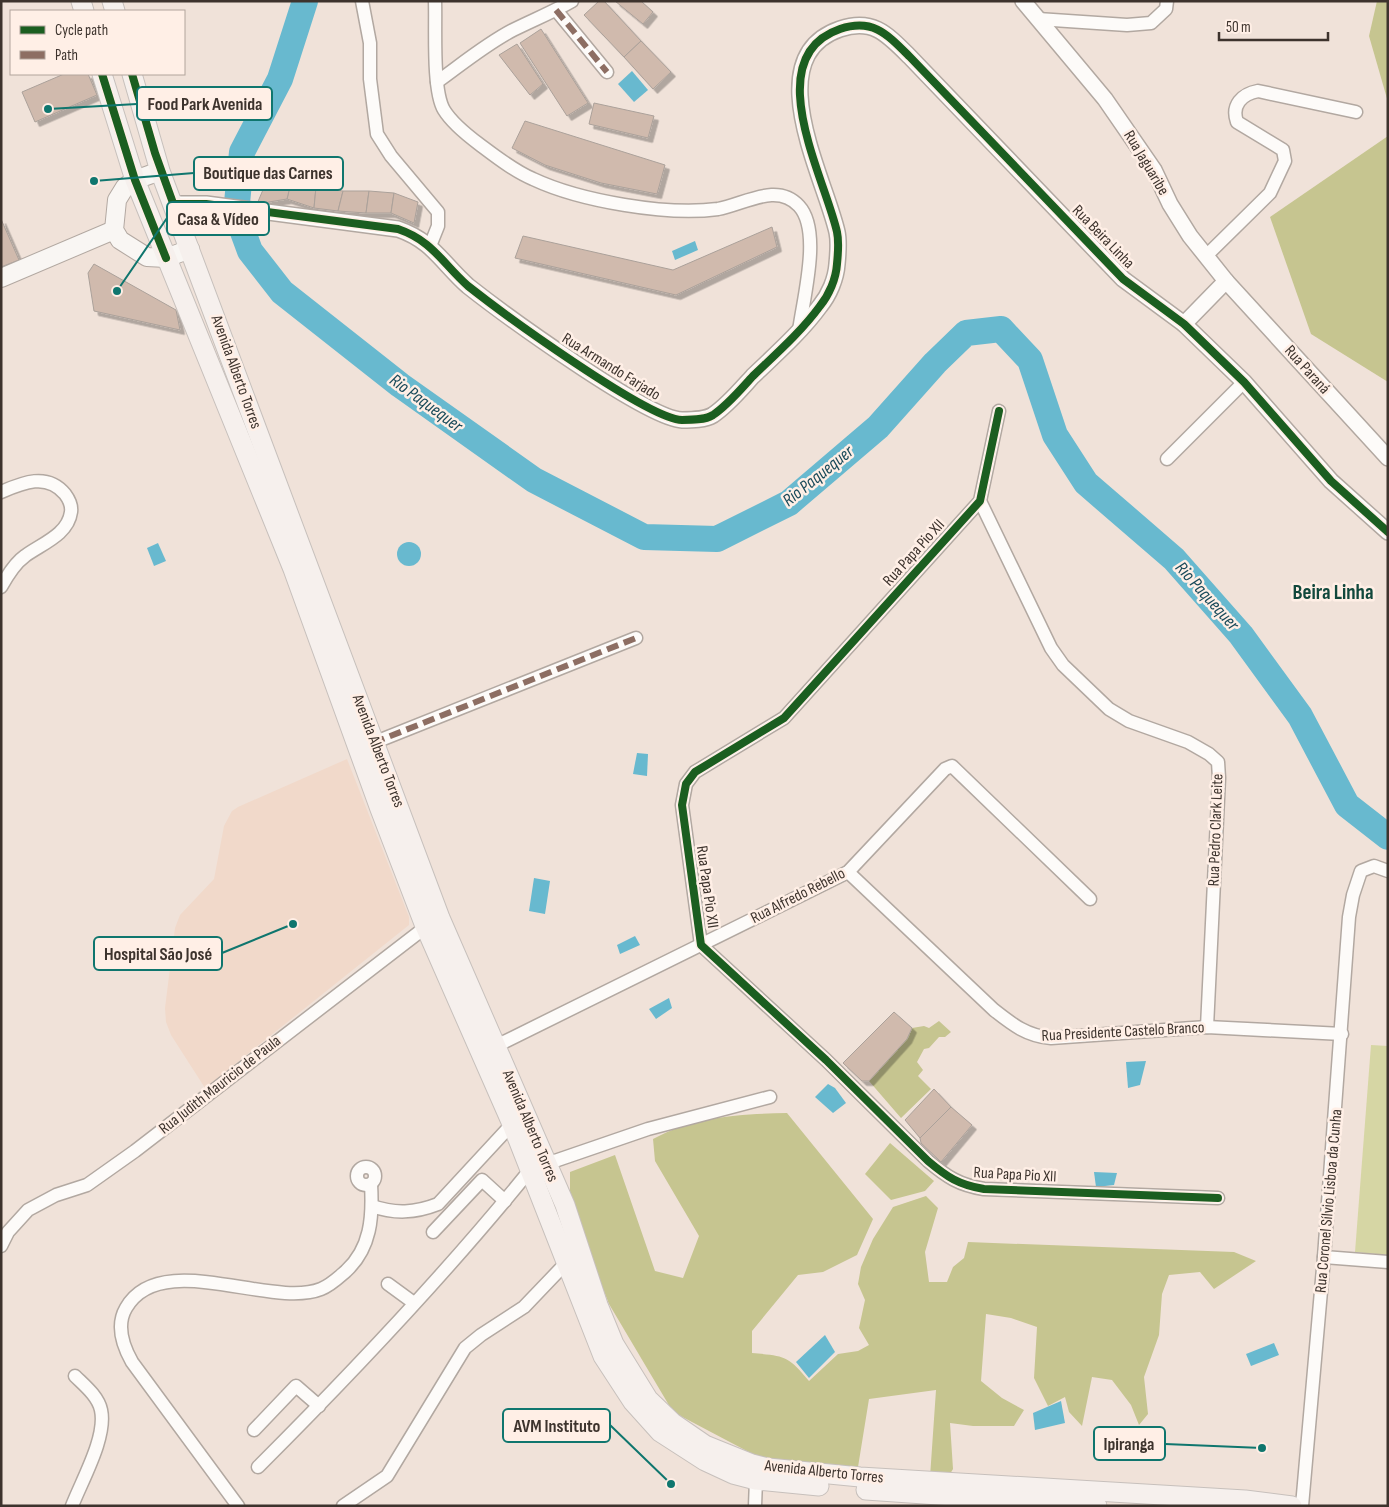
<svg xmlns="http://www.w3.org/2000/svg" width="1389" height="1507" viewBox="0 0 1389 1507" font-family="'Sofia Sans Condensed',sans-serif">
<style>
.built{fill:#f1d9ca}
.green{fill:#d6d6a4}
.forest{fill:#c6c590}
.water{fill:#68b9cf}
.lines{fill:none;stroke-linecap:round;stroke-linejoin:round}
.river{stroke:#68b9cf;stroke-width:26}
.building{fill:#d0baad;stroke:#aba19a;filter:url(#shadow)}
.minor-casing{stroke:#b2a8a1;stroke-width:15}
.tertiary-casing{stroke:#b2a8a1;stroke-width:18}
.secondary-casing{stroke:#b2a8a1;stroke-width:20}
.primary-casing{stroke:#c7c0bc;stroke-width:21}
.minor{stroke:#fdfbf9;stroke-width:12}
.tertiary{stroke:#fdfbf9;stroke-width:15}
.secondary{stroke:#f9f6f3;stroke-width:18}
.primary{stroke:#f6f0ed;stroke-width:19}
.quiet{stroke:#8d6e63;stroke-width:6;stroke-dasharray:12 6;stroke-linecap:butt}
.cycleway-casing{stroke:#ffefe6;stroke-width:11}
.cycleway{stroke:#1b5e20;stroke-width:8}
.labels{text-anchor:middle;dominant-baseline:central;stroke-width:5;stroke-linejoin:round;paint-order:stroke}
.street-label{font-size:16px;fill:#3d332d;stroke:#ffefe6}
.water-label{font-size:18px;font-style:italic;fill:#194a5a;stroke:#ffefe6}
.district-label{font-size:21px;font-weight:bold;fill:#11483c;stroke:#ffefe6}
.leader{fill:none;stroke:#0f766e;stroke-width:2}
.callout-dot{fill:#0f766e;stroke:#ffefe6;stroke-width:2}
.callout{fill:#ffefe6;stroke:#0f766e;stroke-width:2}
.callout-label{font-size:18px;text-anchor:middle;font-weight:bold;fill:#3d332d}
</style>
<defs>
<filter id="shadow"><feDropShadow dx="4.5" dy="4.5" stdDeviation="0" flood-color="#0004"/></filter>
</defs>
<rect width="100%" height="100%" fill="#f0e2d9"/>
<path class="built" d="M 347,759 L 409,917 L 409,925 L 205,1088 L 171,1035 L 166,1022 L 165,1008 L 175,928 L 180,915 L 214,879 L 224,826 L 232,811 L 238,807 Z"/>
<path class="green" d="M 1371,1045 L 1388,1046 L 1388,1255 L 1355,1252 Z"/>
<g class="forest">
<path d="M 1377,1 L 1388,1 L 1388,102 L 1369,36 Z"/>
<path d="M 1388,136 L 1388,382 L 1311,334 L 1270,217 Z"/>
<path d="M 939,1021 L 951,1032 L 945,1037 L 939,1037 L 929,1048 L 924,1049 L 917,1062 L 923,1070 L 918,1076 L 931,1089 L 901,1118 L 869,1081 L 907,1039 L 912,1028 L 924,1026 L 929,1028 Z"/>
<path d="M 787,1113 L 873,1219 L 857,1255 L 823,1272 L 798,1275 L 752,1331 L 752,1353 C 784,1356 788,1355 809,1381 L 838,1354 L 858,1351 L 869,1345 L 859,1328 L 865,1300 L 858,1284 L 861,1267 L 873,1239 L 893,1207 L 926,1196 L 938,1208 L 925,1252 L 929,1282 L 947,1282 L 953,1267 L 964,1258 L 968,1242 L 1234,1252 L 1256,1261 L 1214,1289 L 1200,1272 L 1169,1275 L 1162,1294 L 1159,1335 L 1144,1377 L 1148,1414 L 1139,1425 L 1131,1405 L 1112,1380 L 1092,1377 L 1082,1426 L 1069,1412 L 1065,1397 L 1048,1406 L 1034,1378 L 1037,1327 L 1011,1318 L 986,1314 L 981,1381 L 1002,1398 L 1024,1410 L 1014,1426 L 973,1426 L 950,1423 L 953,1469 L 950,1474 L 930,1477 L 936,1390 L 869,1399 L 858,1467 L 762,1459 L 673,1412 L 609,1304 L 570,1205 L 570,1172 L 615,1155 L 655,1271 L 683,1278 L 699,1236 L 655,1161 L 653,1139 C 695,1116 740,1114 787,1113 Z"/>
<path d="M 890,1143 L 934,1181 L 925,1191 L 891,1200 L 865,1174 Z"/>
</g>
<g class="water">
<path d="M 632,71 L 648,90 L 634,102 L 618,84 Z"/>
<path d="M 695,241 L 698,250 L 675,260 L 672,251 Z"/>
<circle cx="409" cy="554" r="12"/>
<path d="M 158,543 L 166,561 L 154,566 L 147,548 Z"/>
<path d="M 637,753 L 648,754 L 647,776 L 633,774 Z"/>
<path d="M 534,878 L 550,881 L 545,914 L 529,911 Z"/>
<path d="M 635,936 L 640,945 L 620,954 L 617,945 Z"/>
<path d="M 669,998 L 672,1008 L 656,1019 L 649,1009 Z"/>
<path d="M 1146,1061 L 1140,1085 L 1128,1088 L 1126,1062 Z"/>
<path d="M 828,1084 L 835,1088 L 846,1103 L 833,1113 L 815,1097 Z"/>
<path d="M 1094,1172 L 1117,1173 L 1114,1185 L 1096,1187 Z"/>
<path d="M 825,1335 L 835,1352 L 809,1378 L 796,1362 Z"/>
<path d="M 1274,1343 L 1279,1355 L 1251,1366 L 1246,1354 Z"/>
<path d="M 1061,1401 L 1065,1423 L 1035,1430 L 1033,1413 Z"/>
</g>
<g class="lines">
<path class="river" d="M 305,1 L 280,79 L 242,152 L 236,213 L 250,251 L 282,292 L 400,385 L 534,480 L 644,537 L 717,539 L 789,503 L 878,427 L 935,363 L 966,333 L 1001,329 L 1030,360 L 1055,435 L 1086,483 L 1174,559 L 1241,635 L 1300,716 L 1347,805 L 1388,837"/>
</g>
<g class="building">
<path d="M 599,1 L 604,1 L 641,41 L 624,57 L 584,15 Z"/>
<path d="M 615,1 L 641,1 L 653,12 L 643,24 Z"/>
<path d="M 541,29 L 588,103 L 567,116 L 520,43 Z"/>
<path d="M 641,41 L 671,72 L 653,89 L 624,57 Z"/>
<path d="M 517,44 L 543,84 L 530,95 L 499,55 Z"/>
<path d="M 64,74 L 88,74 L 97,95 L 35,122 L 22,92 Z"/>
<path d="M 594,103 L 654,116 L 648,138 L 589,124 Z"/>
<path d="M 525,121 L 665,165 L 657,194 L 601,183 L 545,165 L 512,148 Z"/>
<path d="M 292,178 L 316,187 L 314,208 L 287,199 Z"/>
<path d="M 292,178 L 287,199 L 257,204 L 265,185 Z"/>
<path d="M 316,187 L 343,191 L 338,211 L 314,208 Z"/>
<path d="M 343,191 L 369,191 L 366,213 L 338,211 Z"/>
<path d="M 369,191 L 394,193 L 391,213 L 366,213 Z"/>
<path d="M 394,193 L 418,202 L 414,223 L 391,213 Z"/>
<path d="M 1,219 L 19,260 L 1,267 Z"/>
<path d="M 772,227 L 777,247 L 676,295 L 515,258 L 523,236 L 673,270 Z"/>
<path d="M 94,264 L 176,310 L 180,330 L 94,311 L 88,273 Z"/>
<path d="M 894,1012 L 912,1028 L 907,1039 L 869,1081 L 862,1081 L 843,1063 Z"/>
<path d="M 934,1089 L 951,1107 L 920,1138 L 905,1120 Z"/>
<path d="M 951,1107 L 972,1125 L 941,1162 L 921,1143 L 920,1138 Z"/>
</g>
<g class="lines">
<g class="minor-casing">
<g id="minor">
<path d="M 362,1 L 370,43 L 370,79 L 377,134 L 391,156 L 438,212 L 438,226 L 430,246"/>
<path d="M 435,1 C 436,26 432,90 444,110 C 452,123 467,135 479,144 C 495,156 514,171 533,179 C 580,201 667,216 718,209 C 745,204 777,182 799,206 C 822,231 803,299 799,331"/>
<path d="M 556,10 L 607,72"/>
<path d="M 1038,19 L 1127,25 L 1151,23 L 1166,9 L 1167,1"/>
<path d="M 437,82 C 462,64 486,44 513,30 C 533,20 553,12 572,1"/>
<path d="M 1206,256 L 1270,193 L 1285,161 L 1283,150 L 1237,122 C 1231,105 1242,94 1258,91 L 1356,112"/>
<path d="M 999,411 L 980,501 L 784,718 L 695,772 L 686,784 L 682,805 L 701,945 L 826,1060 L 928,1161 C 947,1177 959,1185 984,1189 L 1218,1198"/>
<path d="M 1167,459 L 1244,382"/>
<path d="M 1,492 C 22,483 47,472 65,494 C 68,498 72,505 71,512 C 68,535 41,544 25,556 C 15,563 7,576 1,587"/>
<path d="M 980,501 L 1051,648 L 1063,665 L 1109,709 L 1129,721 L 1188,742 L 1209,754 L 1218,762 L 1219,778 L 1207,1027"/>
<path d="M 373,743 L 636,638"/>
<path d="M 848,872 L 994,1010 C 1013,1025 1027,1036 1051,1038 L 1207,1027 L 1342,1034"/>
<path d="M 496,1046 L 848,872 L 945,769 L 952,766 L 1090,899"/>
<path d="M 546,1164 L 648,1129 L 770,1097"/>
<circle cx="366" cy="1176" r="9"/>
<path d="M 372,1206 C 395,1214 415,1213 438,1204 L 512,1124"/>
<path d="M 433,1232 L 482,1180 L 505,1201"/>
<path d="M 1,1246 L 8,1232 L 28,1210 L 56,1195 L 87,1185 L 135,1151 L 431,923"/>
<path d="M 1324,1257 L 1388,1262"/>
<path d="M 388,1284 L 414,1303"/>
<path d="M 254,1430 L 296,1386 L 319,1406"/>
<path d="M 258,1467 C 353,1372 446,1274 530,1170"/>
<path d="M 72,1506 C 82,1480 107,1437 101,1410 C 98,1396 84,1385 75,1376"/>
<path d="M 238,1506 L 132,1362 C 123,1346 116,1325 126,1308 C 160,1248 271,1309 321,1289 C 331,1285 338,1278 346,1271 C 371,1248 373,1217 371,1184"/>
<path d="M 343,1506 L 387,1476 L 465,1348 L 481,1335 L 524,1307 L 567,1262"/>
<path d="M 755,1506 L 756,1480"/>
<path d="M 1302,1506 L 1324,1257 L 1349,917 L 1353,895 L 1361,871 L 1374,866 L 1388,871"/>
</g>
</g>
<g class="tertiary-casing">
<g id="tertiary">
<path d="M 1023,1 L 1105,99 L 1154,170 L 1170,204 L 1190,236 L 1226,281 L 1184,324"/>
<path d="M 173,204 L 206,204 L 398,229 C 433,241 442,263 468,286 C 501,312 647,419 682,420 C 692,420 705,420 713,415 C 728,405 741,389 753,376 C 776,354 801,332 820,306 C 829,295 836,279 837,264 C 838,254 839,241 837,232 C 825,178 758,57 840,29 C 873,18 887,34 910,57 L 1123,279 L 1184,324 L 1244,382 L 1331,481 L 1388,532"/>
<path d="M 1226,281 L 1388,458"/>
</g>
</g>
<g class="secondary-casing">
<g id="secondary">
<path d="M 160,171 L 135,180 L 125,187 L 117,200 L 114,230 L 120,240 L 147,257 L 166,258 L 190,249"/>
<path d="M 1,278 L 114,230"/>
</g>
</g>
<g class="primary-casing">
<g id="primary">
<path d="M 81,1 L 84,11"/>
<path d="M 112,1 L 115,11"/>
<path d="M 102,74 L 135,180 L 293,569 L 380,809 L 425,926 L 512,1124 L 603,1356 L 633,1402 L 660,1432 L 705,1461 L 733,1474 L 756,1480 L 819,1486"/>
<path d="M 132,74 L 160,171 L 440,918 L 565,1205 L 598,1305 L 614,1344 L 648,1399 L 673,1423 L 705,1445 L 752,1464 L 768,1468 L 860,1477 L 1245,1500 L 1292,1506"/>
<path d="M 866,1490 L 1097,1506"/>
</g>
</g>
<use href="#minor" class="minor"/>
<use href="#tertiary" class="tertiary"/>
<use href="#secondary" class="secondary"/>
<use href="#primary" class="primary"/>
<g class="quiet">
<path d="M 556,10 L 607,72"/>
<path d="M 373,743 L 636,638"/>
</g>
<g class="cycleway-casing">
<g id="cycleway">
<path d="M 102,74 L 135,180 L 166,258"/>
<path d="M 132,74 L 155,153 L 182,228"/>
<path d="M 173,204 L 206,204 L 398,229 C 433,241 442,263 468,286 C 501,312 647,419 682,420 C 692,420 705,420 713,415 C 728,405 741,389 753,376 C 776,354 801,332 820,306 C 829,295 836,279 837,264 C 838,254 839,241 837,232 C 825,178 758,57 840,29 C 873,18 887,34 910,57 L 1123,279 L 1184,324 L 1244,382 L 1331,481 L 1388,532"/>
<path d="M 999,411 L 980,501 L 784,718 L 695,772 L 686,784 L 682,805 L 701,945 L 826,1060 L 928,1161 C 947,1177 959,1185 984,1189 L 1218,1198"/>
</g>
</g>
<use href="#cycleway" class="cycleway"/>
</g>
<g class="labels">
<g class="street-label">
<text transform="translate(1146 163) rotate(59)">Rua Jaguaribe</text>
<text transform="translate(1103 237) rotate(46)">Rua Beira Linha</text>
<text transform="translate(611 367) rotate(32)">Rua Armando Farjado</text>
<text transform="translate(1307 370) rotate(48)">Rua Paraná</text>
<text transform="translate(236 372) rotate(70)">Avenida Alberto Torres</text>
<text transform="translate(914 553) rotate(-48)">Rua Papa Pio XII</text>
<text transform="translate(378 751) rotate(69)">Avenida Alberto Torres</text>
<text transform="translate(1216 830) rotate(-88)">Rua Pedro Clark Leite</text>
<text transform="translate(707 887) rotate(82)">Rua Papa Pio XII</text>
<text transform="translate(798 896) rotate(-27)">Rua Alfredo Rebello</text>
<text transform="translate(1123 1032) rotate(-3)">Rua Presidente Castelo Branco</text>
<text transform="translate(220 1085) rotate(-38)">Rua Judith Mauricio de Paula</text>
<text transform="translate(530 1126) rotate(67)">Avenida Alberto Torres</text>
<text transform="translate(1015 1175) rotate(3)">Rua Papa Pio XII</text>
<text transform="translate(1329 1201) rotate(-85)">Rua Coronel Sílvio Lisboa da Cunha</text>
<text transform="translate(824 1472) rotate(6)">Avenida Alberto Torres</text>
</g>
<g class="water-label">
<text transform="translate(426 403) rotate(36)">Rio Paquequer</text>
<text transform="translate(818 476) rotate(-39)">Rio Paquequer</text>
<text transform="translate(1207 596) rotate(48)">Rio Paquequer</text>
</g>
<g class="district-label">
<text x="1333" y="592">Beira Linha</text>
</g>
</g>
<path class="leader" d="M48 109L137 104M94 181L194 173M117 291L167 218M293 924L222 953M671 1484L610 1425M1262 1448L1165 1444"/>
<g class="callout-dot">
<circle cx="48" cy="109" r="5"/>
<circle cx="94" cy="181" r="5"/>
<circle cx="117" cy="291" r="5"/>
<circle cx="293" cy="924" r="5"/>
<circle cx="671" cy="1484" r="5"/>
<circle cx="1262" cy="1448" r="5"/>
</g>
<g class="callout">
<rect x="137" y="87" width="135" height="33" rx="5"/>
<rect x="194" y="157" width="149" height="33" rx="5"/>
<rect x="167" y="202" width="102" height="33" rx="5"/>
<rect x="94" y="937" width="128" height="33" rx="5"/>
<rect x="503" y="1409" width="107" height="33" rx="5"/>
<rect x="1094" y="1427" width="71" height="33" rx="5"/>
</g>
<g class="callout-label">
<text x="205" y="110">Food Park Avenida</text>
<text x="268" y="179">Boutique das Carnes</text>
<text x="218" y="225">Casa &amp; Vídeo</text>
<text x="158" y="960">Hospital São José</text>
<text x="557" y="1432">AVM Instituto</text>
<text x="1129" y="1450">Ipiranga</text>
</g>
<rect width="1389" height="1507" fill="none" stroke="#3d332d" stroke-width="5"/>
<rect x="10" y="10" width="175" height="65" fill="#ffefe6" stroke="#b1a49c"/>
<rect x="20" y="26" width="25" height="8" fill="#1b5e20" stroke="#b1a49c"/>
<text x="55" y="35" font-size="15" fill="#3d332d">Cycle path</text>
<rect x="20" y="51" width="25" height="8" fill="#8d6e63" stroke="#b1a49c"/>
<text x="55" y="60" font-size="15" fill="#3d332d">Path</text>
<path d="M1219 32v8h109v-8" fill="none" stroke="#3d332d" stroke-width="2.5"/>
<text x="1226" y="32" font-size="15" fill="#3d332d" stroke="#ffefe6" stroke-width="4" paint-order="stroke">50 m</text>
</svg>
